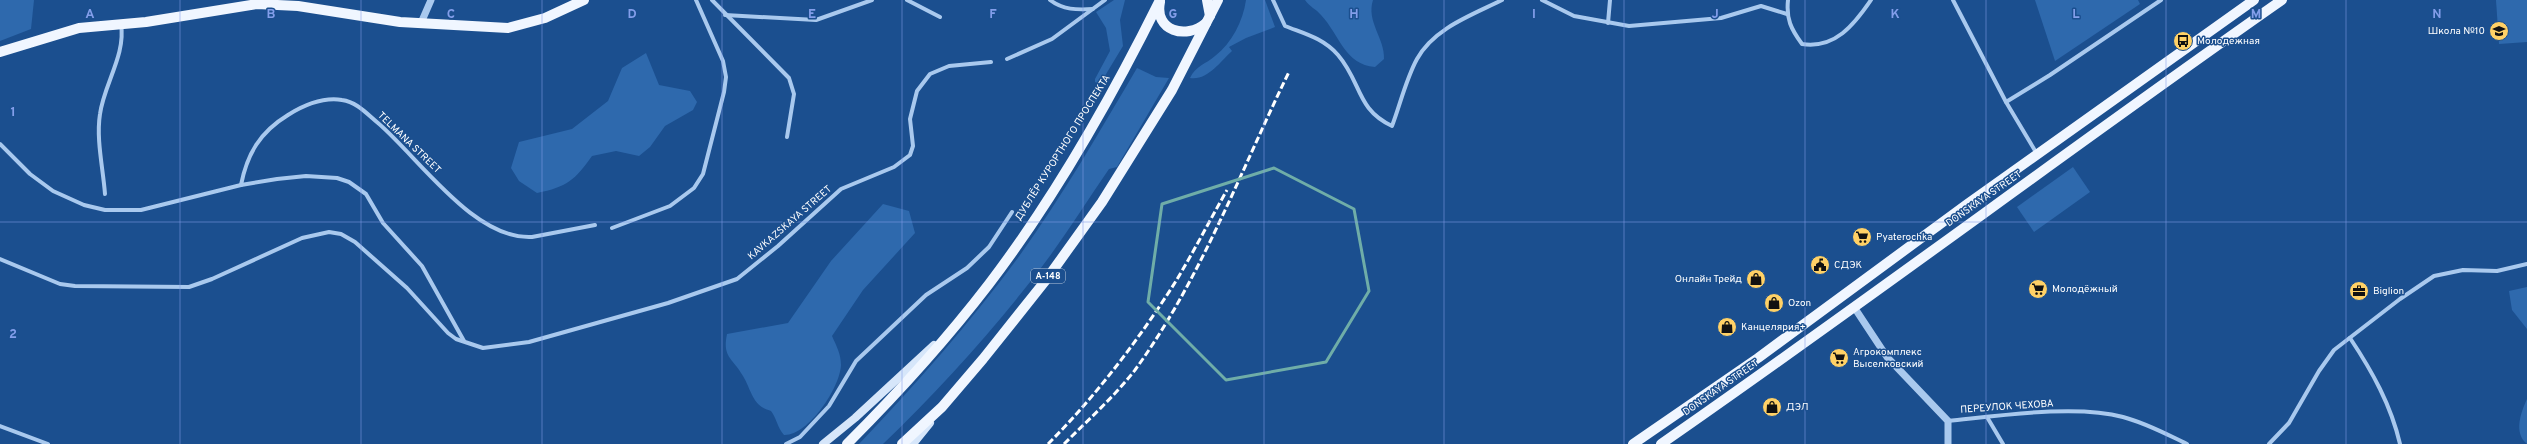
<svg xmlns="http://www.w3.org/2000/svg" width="2527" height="444" viewBox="0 0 2527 444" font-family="Overpass,sans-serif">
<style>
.green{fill:#2e69ad}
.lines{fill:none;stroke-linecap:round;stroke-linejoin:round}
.minor{stroke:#a9c9ee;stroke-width:4}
.tertiary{stroke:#a9c9ee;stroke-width:7}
.secondary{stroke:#d6e6fa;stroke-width:8}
.primary{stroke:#f0f6ff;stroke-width:10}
.rail{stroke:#fff;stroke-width:3;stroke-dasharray:7 3;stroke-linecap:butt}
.marked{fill:none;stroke:#6fada8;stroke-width:3;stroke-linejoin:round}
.grid{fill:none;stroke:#839eea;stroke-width:1;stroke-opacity:0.55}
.labels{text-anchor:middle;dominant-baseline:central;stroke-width:3;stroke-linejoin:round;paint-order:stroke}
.shield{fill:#1b4f8f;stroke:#bbcadd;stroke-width:1}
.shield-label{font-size:9px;font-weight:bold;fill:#fff}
.poi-label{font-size:10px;fill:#fff;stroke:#1b4f8f;text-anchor:start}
.street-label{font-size:10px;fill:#fff;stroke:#1b4f8f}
.grid-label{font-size:13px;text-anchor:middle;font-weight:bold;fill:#839eea;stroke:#1b4f8f;stroke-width:3;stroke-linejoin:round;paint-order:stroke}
</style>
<rect width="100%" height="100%" fill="#1b4f8f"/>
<g class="green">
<path d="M 0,0 L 34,0 L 31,29 L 0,41 Z"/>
<path d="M 1114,0 L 1125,0 L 1120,20 L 1123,46 L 1100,84 L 1095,82 L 1095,79 L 1110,51 L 1106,28 L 1096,12 Z"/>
<path d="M 1246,0 L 1265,0 L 1275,27 L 1246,38 L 1229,47 L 1232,51 C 1220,62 1207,81 1190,78 C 1195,66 1206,64 1215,56 C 1232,43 1243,21 1246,0 Z"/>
<path d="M 1305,0 L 1373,0 C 1366,22 1385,38 1384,59 L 1375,67 C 1345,65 1339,34 1321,15 C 1316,9 1310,7 1305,0 Z"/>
<path d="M 2035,0 L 2138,0 L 2140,4 L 2055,61 Z"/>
<path d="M 2496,0 L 2527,0 L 2527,42 L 2499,44 Z"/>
<path d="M 646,53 L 659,85 L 690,91 L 697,102 L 693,110 L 665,126 L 650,147 L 639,156 L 616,151 L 592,156 C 575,180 567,187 537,193 L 519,181 L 511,168 L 519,142 L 572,129 L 608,101 L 622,68 Z"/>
<path d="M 1137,68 L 1156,77 L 1169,78 L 1117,167 L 1109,169 C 1084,205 1061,243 1034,277 C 988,336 937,392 883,444 L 859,444 C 916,384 971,322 1020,255 C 1063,195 1100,131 1137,68 Z"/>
<path d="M 2073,167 L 2090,192 L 2034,232 L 2017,207 Z"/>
<path d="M 883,204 L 909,211 L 915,233 L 863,290 L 832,336 C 836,345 841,354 841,365 C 840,388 808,436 784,435 C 777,427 777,419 771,411 C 752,406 752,391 743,376 C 733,358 722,358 727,334 L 788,323 L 831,261 Z"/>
<path d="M 2527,287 L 2527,329 L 2512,310 L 2509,291 Z"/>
<path d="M 2527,399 L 2527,444 C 2513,433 2521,412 2527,399 Z"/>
</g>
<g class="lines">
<g class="minor">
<path d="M 712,0 L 789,78 L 794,94 L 787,137"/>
<path d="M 907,0 L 940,17"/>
<path d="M 1050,0 C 1063,10 1077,10 1093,9"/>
<path d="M 1273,0 L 1285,26 C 1305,34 1323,38 1338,55 C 1362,83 1356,109 1392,126 C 1400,105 1406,79 1417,59 C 1434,28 1472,15 1502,0"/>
<path d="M 1542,0 L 1574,16 L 1629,26 L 1721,18 L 1761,6 L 1787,14"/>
<path d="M 1788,0 C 1786,19 1791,29 1802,44 C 1835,49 1854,25 1871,0"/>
<path d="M 1953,0 L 2006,102 L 2037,154"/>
<path d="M 725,15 L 816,20 L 872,0"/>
<path d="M 1608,23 L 1610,0"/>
<path d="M 1007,59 L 1052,39 L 1105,0"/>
<path d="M 2006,102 L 2050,75 L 2161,0"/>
<path d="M 0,144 L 30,174 L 53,191 L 84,205 L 105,210 L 141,210 L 241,185 L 277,179 L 306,176 L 337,178 L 349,182 L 366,194 L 383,223 L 422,266 L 464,341"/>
<path d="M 241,185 C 247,154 260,132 288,115 C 304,105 323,97 342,100 C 357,102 367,114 378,123 C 419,158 474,240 532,237 L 595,225"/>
<path d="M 105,194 C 103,168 96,139 100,114 C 104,84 126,55 121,24"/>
<path d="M 612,228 L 670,206 L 694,188 L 703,174 L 724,92 L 726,77 L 723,61 L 696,0"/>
<path d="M 0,259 L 60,284 L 75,286 L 189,287 L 212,279 L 302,238 L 329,232 L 341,234 L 355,242 L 407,288 L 448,333 L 456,339 L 483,348 L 529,342 L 668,303 L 737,279 L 778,246 L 841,189 L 894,167 L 910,155 L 913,146 L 910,119 L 917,91 L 930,74 L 949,66 L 991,62"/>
<path d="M 2350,338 C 2372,371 2391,405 2400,444"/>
<path d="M 1987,417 L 2003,444"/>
<path d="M 1948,421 C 1997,416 2076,404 2123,417 C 2146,423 2166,434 2187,444"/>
<path d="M 0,426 L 48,444"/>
<path d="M 786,444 L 800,437 L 829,406 L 856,361 L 926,295 L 967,268 L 989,247 L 1012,212"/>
<path d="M 2269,444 L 2289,423 L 2319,371 L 2334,350 L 2400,299 L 2434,276 L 2463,270 L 2497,271 L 2527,264"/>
</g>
<g class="tertiary">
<path d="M 421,23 L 431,0"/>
<path d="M 1854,307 L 1887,357 L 1948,421 L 1948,444"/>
</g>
<g class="secondary">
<path d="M 823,444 L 855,418 L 934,345"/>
<path d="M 913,444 L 930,423"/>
</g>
<g class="primary">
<path d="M 1207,0 L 1210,16"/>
<path d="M 1160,2 C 1154,31 1186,40 1206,23"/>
<path d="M 0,52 L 79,28 L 146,22 L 257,4 L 298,6 L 400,22 L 508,28 L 545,18 L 584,0"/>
<path d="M 847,444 C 897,394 946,340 989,284 C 1056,196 1111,99 1160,0"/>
<path d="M 902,444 L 942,407 L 983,359 L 1046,280 L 1102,202 L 1172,90 L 1218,0"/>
<path d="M 1633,444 L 1758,358 L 1966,205 L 2254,0"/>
<path d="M 1661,444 C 1870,299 2073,146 2282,0"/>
</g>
<g class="rail">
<path d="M 1048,444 C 1096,396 1140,338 1176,281 C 1194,251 1210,220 1227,190"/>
<path d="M 1064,444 C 1088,420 1114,397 1135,370 C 1201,279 1240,172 1289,72"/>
</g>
</g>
<path class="marked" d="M 1274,168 L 1354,209 L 1369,291 L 1326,362 L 1226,380 L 1148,302 L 1162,204 Z"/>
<path class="grid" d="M 180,0 L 180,444M 361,0 L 361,444M 542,0 L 542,444M 722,0 L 722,444M 902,0 L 902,444M 1083,0 L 1083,444M 1264,0 L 1264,444M 1444,0 L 1444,444M 1624,0 L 1624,444M 1805,0 L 1805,444M 1986,0 L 1986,444M 2166,0 L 2166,444M 2346,0 L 2346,444M 0,222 L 2527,222"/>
<defs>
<g id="school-disc" transform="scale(1)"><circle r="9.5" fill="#ffd166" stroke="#1b4f8f"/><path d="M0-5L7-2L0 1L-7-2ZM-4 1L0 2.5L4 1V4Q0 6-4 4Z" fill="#111"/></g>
<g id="bus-disc" transform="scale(1)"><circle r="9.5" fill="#ffd166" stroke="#1b4f8f"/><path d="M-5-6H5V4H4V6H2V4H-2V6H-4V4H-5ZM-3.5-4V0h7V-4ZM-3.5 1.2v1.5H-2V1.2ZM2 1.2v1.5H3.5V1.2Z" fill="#111"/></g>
<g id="supermarket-disc" transform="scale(1)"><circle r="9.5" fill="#ffd166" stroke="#1b4f8f"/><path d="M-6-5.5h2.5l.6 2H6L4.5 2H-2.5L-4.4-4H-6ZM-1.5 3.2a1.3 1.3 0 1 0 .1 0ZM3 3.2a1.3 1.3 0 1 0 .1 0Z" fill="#111"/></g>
<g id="civic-disc" transform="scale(1)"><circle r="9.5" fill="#ffd166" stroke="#1b4f8f"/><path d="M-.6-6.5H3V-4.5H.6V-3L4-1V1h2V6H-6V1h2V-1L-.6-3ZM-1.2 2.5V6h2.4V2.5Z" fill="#111"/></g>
<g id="shop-disc" transform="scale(1)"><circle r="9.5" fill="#ffd166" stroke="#1b4f8f"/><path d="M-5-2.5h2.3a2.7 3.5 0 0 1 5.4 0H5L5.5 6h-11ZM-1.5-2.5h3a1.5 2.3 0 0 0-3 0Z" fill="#111"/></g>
<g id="office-disc" transform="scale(1)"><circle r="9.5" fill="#ffd166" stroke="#1b4f8f"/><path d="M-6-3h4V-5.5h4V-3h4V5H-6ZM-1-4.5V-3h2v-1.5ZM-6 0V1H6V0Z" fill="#111"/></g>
</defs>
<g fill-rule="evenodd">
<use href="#school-disc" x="2499" y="31"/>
<use href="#bus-disc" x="2183" y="41"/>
<use href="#supermarket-disc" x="1862" y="237"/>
<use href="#civic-disc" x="1820" y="265"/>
<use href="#shop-disc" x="1756" y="279"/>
<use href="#supermarket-disc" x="2038" y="289"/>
<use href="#office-disc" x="2359" y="291"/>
<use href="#shop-disc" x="1774" y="303"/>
<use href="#shop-disc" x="1727" y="327"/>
<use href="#supermarket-disc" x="1839" y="358"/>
<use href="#shop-disc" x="1772" y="407"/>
</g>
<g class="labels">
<rect class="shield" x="1031" y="269" width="34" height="14" rx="3"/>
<g class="shield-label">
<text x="1048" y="276">А-148</text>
</g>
<g class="poi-label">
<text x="2485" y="31" text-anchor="end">Школа №10</text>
<text x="2197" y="41">Молодежная</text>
<text x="1876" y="237">Pyaterochka</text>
<text x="1834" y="265">СДЭК</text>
<text x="1742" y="279" text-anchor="end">Онлайн Трейд</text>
<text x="2052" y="289">Молодёжный</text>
<text x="2373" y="291">Biglion</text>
<text x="1788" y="303">Ozon</text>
<text x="1741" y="327">Канцелярия+</text>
<text x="1853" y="352">Агрокомплекс<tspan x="1853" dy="12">Выселковский</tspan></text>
<text x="1786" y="407">ДЭЛ</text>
</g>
<g class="street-label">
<text transform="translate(409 143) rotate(44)">TELMANA STREET</text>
<text transform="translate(1063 148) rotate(-58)">ДУБЛЁР КУРОРТНОГО ПРОСПЕКТА</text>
<text transform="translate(1984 199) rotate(-35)">DONSKAYA STREET</text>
<text transform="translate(790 223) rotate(-41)">KAVKAZSKAYA STREET</text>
<text transform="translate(1721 388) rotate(-35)">DONSKAYA STREET</text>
<text transform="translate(2007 407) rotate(-4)">ПЕРЕУЛОК ЧЕХОВА</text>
</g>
</g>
<g class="grid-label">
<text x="90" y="18">A</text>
<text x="271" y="18">B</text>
<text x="451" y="18">C</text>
<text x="632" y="18">D</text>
<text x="812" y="18">E</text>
<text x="993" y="18">F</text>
<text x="1173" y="18">G</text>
<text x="1354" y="18">H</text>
<text x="1534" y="18">I</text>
<text x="1715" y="18">J</text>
<text x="1895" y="18">K</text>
<text x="2076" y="18">L</text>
<text x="2256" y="18">M</text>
<text x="2437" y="18">N</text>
<text x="13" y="116">1</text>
<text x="13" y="338">2</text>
</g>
</svg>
